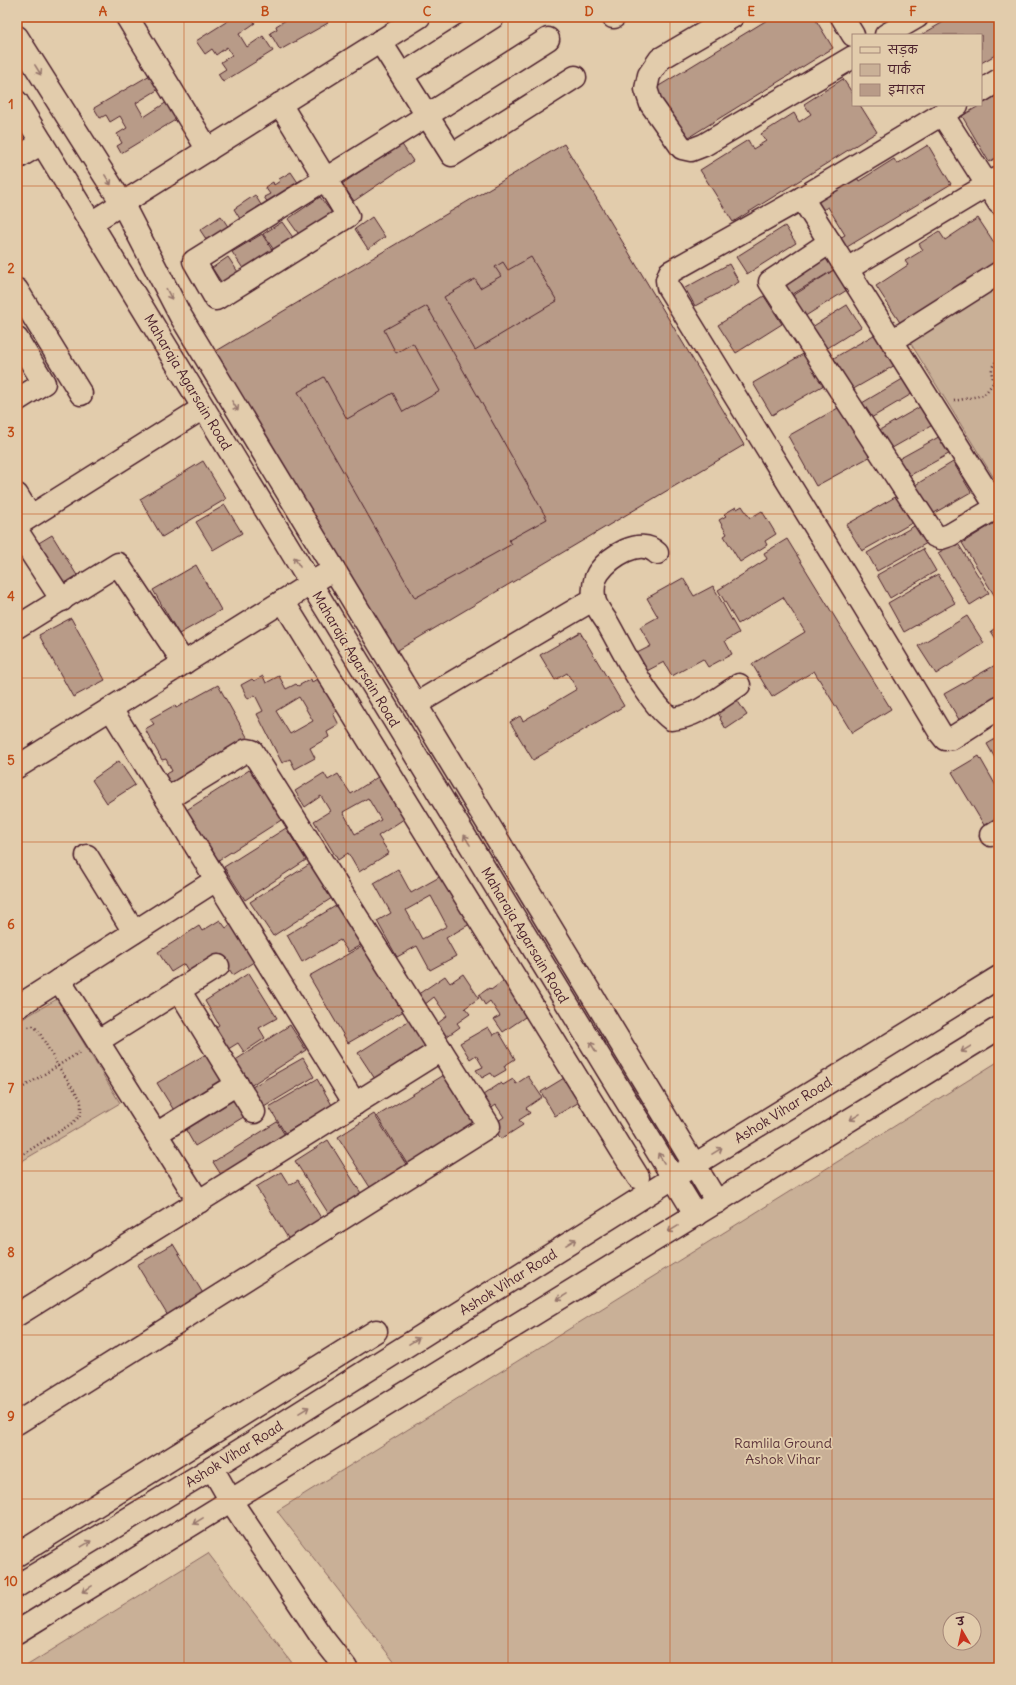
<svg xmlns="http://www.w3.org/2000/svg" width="1016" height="1685" viewBox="0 0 1016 1685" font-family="Delius,'Playpen Sans Deva',sans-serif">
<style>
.green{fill:#c9b097;stroke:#8a6861;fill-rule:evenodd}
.building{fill:#b89b88;stroke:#4a1f2b;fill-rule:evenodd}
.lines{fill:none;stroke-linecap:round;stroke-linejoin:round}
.minor-casing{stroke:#4a1f2b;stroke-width:25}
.major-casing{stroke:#4a1f2b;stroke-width:25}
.path{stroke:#4a1f2b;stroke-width:2.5;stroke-dasharray:1 3;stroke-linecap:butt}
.minor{stroke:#e2ccac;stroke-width:22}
.major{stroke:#e2ccac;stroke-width:22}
.oneway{stroke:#96766c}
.grid{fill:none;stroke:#c04a14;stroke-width:1;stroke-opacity:0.55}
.labels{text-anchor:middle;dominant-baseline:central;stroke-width:3.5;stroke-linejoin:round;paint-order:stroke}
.street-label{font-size:14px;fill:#4a1f2b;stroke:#e2ccac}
.park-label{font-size:14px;fill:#5d353b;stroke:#e2ccac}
.neatline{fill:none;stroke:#c04a14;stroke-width:1.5}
.grid-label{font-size:13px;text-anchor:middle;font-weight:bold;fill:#c04a14}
</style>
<rect width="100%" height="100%" fill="#e2ccac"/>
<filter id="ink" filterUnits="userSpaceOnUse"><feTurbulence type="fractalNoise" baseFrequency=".025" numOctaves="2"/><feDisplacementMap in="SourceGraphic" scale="8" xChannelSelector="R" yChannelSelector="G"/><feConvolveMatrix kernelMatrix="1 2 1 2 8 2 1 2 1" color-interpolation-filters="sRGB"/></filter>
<g filter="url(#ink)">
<g class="green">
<path d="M 999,284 L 999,475 L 994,478 L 908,339 Z"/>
<path d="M 57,999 L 120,1103 L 17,1164 L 17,1022 Z"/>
<path d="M 999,1061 L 999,1668 L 399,1668 L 277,1511 ZM 950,1619 L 974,1619 L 974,1643 L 950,1643 Z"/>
<path d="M 208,1553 L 296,1668 L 23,1668 Z"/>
</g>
<g class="building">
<path d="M 234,17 L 251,17 L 255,23 L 239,34 L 247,47 L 263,36 L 273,51 L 223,82 L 218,74 L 226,69 L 221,62 L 232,55 L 227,47 L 216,55 L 212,49 L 205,54 L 196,41 Z"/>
<path d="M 284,17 L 324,17 L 328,23 L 280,50 L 270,33 L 277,29 L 276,26 L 286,20 Z"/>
<path d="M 772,17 L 814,17 L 833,48 L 681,142 L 649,92 Z"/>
<path d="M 952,17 L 999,17 L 999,53 L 981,63 L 981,35 L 921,35 Z"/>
<path d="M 150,75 L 159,89 L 136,103 L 144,117 L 167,102 L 177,119 L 121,153 L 117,146 L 122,143 L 117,134 L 127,128 L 120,116 L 110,122 L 106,115 L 100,118 L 94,108 Z"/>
<path d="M 843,79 L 853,94 L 853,105 L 860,105 L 877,132 L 733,222 L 700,170 L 748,140 L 753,149 L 766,141 L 761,134 L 794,113 L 799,122 L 811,114 L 804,104 Z"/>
<path d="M 999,94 L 999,156 L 989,162 L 962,116 Z"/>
<path d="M 401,143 L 413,161 L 354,201 L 342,184 Z"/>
<path d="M 564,144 L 744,445 L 388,656 L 208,356 Z"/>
<path d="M 928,145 L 951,184 L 842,250 L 836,240 L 845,235 L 828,207 L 819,212 L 813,202 L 856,176 L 859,181 L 894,159 L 897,164 Z"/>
<path d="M 291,172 L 301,187 L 270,206 L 264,197 L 270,194 L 265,187 L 273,182 L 274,185 L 280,181 L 279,179 Z"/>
<path d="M 255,195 L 266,213 L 245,227 L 234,209 Z"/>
<path d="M 320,197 L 335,217 L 303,240 L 288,219 Z"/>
<path d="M 221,216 L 233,234 L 212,248 L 200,230 Z"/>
<path d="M 372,217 L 385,237 L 368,249 L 355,229 Z"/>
<path d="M 978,218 L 999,250 L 999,261 L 901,324 L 876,286 L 908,265 L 905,261 L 923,250 L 919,244 L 939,231 L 945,240 Z"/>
<path d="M 282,222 L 297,243 L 278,256 L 263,234 Z"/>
<path d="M 785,226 L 796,243 L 747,274 L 736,257 Z"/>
<path d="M 262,234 L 277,258 L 248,276 L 232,252 Z"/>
<path d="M 824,251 L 835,269 L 788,297 L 777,280 Z"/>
<path d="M 228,257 L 242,278 L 226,289 L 212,268 Z"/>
<path d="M 531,257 L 557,301 L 475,350 L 444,297 L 475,279 L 480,288 L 501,276 L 495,267 L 503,262 L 508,270 Z"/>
<path d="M 729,264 L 739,282 L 695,306 L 685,288 Z"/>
<path d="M 834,270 L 847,290 L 799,320 L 786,300 Z"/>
<path d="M 764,296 L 782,324 L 736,353 L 718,325 Z"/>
<path d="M 847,305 L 861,327 L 826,349 L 812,327 Z"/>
<path d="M 427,306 L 547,519 L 509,540 L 512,544 L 415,598 L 298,392 L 324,377 L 347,419 L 393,393 L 403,412 L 440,391 L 413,343 L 396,353 L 384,330 Z"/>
<path d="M 879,332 L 897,364 L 850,391 L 832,359 Z"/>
<path d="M 805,353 L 824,385 L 772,415 L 753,383 Z"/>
<path d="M 906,377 L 915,392 L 871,418 L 862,403 Z"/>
<path d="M 847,403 L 875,454 L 816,486 L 788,436 Z"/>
<path d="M 925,404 L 936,423 L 887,451 L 876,432 Z"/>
<path d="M 944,434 L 954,451 L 907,477 L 897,460 Z"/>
<path d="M 203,461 L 226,499 L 162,537 L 140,499 Z"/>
<path d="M 953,462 L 971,492 L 929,516 L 912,487 Z"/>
<path d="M 904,492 L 919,519 L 862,551 L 846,525 Z"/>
<path d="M 225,505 L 242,533 L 213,550 L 196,522 Z"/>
<path d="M 742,506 L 750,518 L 762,511 L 776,534 L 765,541 L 767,545 L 740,562 L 724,536 L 727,534 L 719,520 L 726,516 L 724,514 L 736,507 L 737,509 Z"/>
<path d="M 999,520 L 999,596 L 996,598 L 962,543 Z"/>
<path d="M 916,525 L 927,543 L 877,571 L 867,553 Z"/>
<path d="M 52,535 L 78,577 L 62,586 L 37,544 Z"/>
<path d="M 787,539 L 891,709 L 852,733 L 814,671 L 772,697 L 752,664 L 805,632 L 783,597 L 738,624 L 718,590 L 767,559 L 764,553 Z"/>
<path d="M 957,542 L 989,593 L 970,605 L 938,553 Z"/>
<path d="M 923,549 L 936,571 L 890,598 L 877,575 Z"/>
<path d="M 196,565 L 221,610 L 179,634 L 153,590 Z"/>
<path d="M 938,574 L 955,603 L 904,632 L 888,603 Z"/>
<path d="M 683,578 L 694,596 L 713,586 L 739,633 L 725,641 L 732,654 L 708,667 L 703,659 L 672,676 L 664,662 L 639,675 L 629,657 L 651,646 L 640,627 L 658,617 L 647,598 Z"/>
<path d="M 967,616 L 984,643 L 936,674 L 918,646 Z"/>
<path d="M 71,618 L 105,680 L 73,697 L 39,635 Z"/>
<path d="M 999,626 L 999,644 L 991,631 Z"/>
<path d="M 580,632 L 624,706 L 533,760 L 510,722 L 520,716 L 523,721 L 577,689 L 567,673 L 555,680 L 540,655 Z"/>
<path d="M 999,663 L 999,702 L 961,723 L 944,694 Z"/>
<path d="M 263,676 L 266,683 L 279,676 L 286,689 L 296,684 L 298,686 L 311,679 L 312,682 L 322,676 L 339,710 L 333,713 L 339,725 L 327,732 L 329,737 L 310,748 L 315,758 L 295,769 L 290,759 L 282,763 L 257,714 L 263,711 L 255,695 L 248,699 L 241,685 L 252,679 L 254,681 ZM 299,697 L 313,721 L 290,734 L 276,711 Z"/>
<path d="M 218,685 L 251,744 L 168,793 L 159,778 L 172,771 L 166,759 L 162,760 L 145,729 L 154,724 L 150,719 L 175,705 L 176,708 Z"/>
<path d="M 737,700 L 747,715 L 726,729 L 720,719 L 721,718 L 718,713 Z"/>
<path d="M 999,737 L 999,765 L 987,744 Z"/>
<path d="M 979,756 L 999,791 L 999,823 L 987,830 L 952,772 Z"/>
<path d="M 119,761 L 135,785 L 107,803 L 92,780 Z"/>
<path d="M 254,767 L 286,817 L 217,861 L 185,811 Z"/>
<path d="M 324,773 L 328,780 L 338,774 L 351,794 L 381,775 L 407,817 L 378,836 L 389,853 L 359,872 L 348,853 L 338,860 L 314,821 L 330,811 L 321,796 L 305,807 L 295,791 ZM 368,798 L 381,820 L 355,834 L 343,812 Z"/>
<path d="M 286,828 L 306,860 L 245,900 L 224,867 Z"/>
<path d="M 313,862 L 335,896 L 273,936 L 250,902 Z"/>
<path d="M 398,869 L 411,893 L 443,875 L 470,924 L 446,938 L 456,956 L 430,970 L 417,946 L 397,957 L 377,921 L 391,913 L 374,883 ZM 431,896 L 447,926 L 422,939 L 406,910 Z"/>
<path d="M 344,901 L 368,941 L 348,952 L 340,940 L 302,962 L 287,935 Z"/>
<path d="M 220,920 L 226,928 L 233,923 L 257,960 L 233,975 L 220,955 L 190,974 L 184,964 L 171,972 L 158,952 L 199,926 L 202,931 Z"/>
<path d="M 371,941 L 409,1008 L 348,1043 L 309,976 Z"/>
<path d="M 249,973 L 277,1018 L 259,1028 L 265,1038 L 244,1052 L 238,1043 L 225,1051 L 212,1030 L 219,1025 L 205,1001 Z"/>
<path d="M 463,974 L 479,998 L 465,1008 L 470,1014 L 457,1023 L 460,1027 L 446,1037 L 437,1024 L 447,1016 L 434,997 L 424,1005 L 417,995 L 445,976 L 450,983 Z"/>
<path d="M 506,979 L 531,1013 L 503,1032 L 494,1019 L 500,1016 L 490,1001 L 485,1005 L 479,995 L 489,988 L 491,990 Z"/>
<path d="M 416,1016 L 437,1048 L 379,1085 L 358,1053 Z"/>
<path d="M 290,1025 L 306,1050 L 250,1086 L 234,1061 Z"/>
<path d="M 488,1027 L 493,1035 L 499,1032 L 515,1059 L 504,1066 L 506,1070 L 494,1077 L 491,1073 L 482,1078 L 476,1070 L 483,1067 L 476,1055 L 470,1059 L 460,1043 Z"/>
<path d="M 208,1053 L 226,1082 L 175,1112 L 157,1083 Z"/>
<path d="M 303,1058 L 314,1077 L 264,1107 L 252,1087 Z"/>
<path d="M 449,1072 L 483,1125 L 411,1170 L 377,1116 Z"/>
<path d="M 569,1075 L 583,1100 L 555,1116 L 541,1092 Z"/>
<path d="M 528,1076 L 542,1097 L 526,1108 L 530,1113 L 519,1120 L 523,1125 L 501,1139 L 492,1125 L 504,1117 L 496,1105 L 486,1112 L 477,1099 L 501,1083 L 503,1085 L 513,1079 L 516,1084 Z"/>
<path d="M 317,1079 L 332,1105 L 285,1133 L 269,1107 Z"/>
<path d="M 235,1095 L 247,1115 L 195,1146 L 183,1125 Z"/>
<path d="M 374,1114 L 409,1169 L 373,1192 L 338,1137 Z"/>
<path d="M 277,1122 L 289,1142 L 225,1181 L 213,1162 Z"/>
<path d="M 328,1140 L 364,1198 L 332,1219 L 295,1161 Z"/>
<path d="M 281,1172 L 289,1185 L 298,1180 L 326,1226 L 293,1246 L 256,1187 Z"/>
<path d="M 173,1244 L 204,1295 L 168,1316 L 137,1265 Z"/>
</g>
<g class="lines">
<g class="minor-casing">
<g id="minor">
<path d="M 127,17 L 208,150"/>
<path d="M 613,17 L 614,17"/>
<path d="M 732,17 L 660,59 L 649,75 L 646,89 L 651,104 L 682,148 L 691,150 L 704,145 L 853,57"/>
<path d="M 842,17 L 853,35"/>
<path d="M 886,35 L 917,17"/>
<path d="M 17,37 L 122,203 L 180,315 L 717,1202"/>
<path d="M 380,41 L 452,155 L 575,77"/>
<path d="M 402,75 L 493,17"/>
<path d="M 981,91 L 999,80"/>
<path d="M 17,102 L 696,1215"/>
<path d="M 280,104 L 348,216 L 216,299 L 194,261 C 312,187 431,114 548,39"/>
<path d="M 957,105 L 802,198 L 670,272 L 667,280 L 668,287 L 864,606 L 941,734 L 945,739 L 952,738 L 999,708"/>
<path d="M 942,114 L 999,203"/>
<path d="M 17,158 L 42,143"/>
<path d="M 802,198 L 997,508"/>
<path d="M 91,223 L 419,17"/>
<path d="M 830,242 L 770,282 L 935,536 L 941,538 L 950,535 L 999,506"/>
<path d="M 847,269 L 999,178"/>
<path d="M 17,290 L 81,394"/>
<path d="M 17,339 L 44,383 L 17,400"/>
<path d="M 892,341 L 999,273"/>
<path d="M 17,495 L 30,516"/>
<path d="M 17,525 L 203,408"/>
<path d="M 17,531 L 62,600"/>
<path d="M 657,553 C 640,536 610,557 599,572 C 594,579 593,590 594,598 C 595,606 603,616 607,622 C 623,650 647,701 671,719 C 695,718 719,698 739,685"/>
<path d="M 283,601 L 638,1177"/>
<path d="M 17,627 L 118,564 L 184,663"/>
<path d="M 416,704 L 594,599"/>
<path d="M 111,709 L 355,1104"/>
<path d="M 17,767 L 323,576"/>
<path d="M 991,835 L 999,830"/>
<path d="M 87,856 L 134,932"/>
<path d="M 59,980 L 199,1202"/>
<path d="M 179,990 L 254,1112"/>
<path d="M 17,1007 L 216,880"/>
<path d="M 98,1041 L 218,966"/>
<path d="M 156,1134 L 237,1084"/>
<path d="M 17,1315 L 441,1050"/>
<path d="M 17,1423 L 489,1126 L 252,751 L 247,750 L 167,799"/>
<path d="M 212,1468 L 231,1501 L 321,1636 L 346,1668"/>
<path d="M 17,1555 L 376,1331"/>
</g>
</g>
<g class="major-casing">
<g id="major">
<path d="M 17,1586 L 212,1468 L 673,1178 L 999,977"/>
<path d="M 17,1632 L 999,1028"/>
</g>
</g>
<g class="path">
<path d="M 994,382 C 990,373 991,365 999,358"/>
<path d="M 954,401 L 984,395 L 994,382"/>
<path d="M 17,1032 L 23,1028"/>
<path d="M 17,1091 L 80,1052"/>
<path d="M 17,1158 L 71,1124 L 79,1117 L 81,1111 L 81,1100 L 58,1066 L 38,1030 L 33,1026 L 28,1027"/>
</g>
<use href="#minor" class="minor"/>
<use href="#major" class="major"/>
</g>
<defs><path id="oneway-shaft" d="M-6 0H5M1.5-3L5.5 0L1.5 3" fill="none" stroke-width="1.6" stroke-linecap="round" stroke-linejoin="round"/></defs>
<g class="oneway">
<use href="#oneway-shaft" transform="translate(38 70) rotate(58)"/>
<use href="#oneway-shaft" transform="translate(108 180) rotate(58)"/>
<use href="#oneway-shaft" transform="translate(169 294) rotate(63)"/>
<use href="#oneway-shaft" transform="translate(235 406) rotate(59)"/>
<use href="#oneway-shaft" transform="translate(297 562) rotate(-121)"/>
<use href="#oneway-shaft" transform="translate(467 840) rotate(-121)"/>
<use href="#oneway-shaft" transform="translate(593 1047) rotate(-121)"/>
<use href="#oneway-shaft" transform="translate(966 1049) rotate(148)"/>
<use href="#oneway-shaft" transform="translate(855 1117) rotate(148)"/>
<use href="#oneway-shaft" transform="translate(717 1151) rotate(-32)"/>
<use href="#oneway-shaft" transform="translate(661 1158) rotate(-121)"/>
<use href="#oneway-shaft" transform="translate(673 1229) rotate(148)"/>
<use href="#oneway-shaft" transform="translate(571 1242) rotate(-32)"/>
<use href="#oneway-shaft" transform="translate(562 1297) rotate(148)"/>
<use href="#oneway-shaft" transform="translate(414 1341) rotate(-32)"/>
<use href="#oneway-shaft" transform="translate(304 1410) rotate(-32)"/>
<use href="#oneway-shaft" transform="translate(198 1521) rotate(149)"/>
<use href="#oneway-shaft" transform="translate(86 1544) rotate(-31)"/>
<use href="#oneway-shaft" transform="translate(87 1589) rotate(149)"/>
</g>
</g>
<path class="grid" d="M 184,17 L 184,1668M 346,17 L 346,1668M 508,17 L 508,1668M 670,17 L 670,1668M 832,17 L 832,1668M 17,186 L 999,186M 17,350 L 999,350M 17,514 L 999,514M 17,678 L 999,678M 17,842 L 999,842M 17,1007 L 999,1007M 17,1171 L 999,1171M 17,1335 L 999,1335M 17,1499 L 999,1499"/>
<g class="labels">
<g class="street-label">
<text transform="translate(188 382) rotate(59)">Maharaja Agarsain Road</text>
<text transform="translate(356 659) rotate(59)">Maharaja Agarsain Road</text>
<text transform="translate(525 935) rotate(59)">Maharaja Agarsain Road</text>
<text transform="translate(783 1110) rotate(-32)">Ashok Vihar Road</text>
<text transform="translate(508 1282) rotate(-32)">Ashok Vihar Road</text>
<text transform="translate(234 1454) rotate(-32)">Ashok Vihar Road</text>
</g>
<g class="park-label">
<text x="783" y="1443">Ramlila Ground<tspan x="783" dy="16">Ashok Vihar</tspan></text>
</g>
</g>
<rect width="1016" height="1685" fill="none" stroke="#e2ccac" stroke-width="44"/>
<rect x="852" y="34" width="130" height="72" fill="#e2ccac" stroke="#a58778"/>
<rect x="860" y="47" width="20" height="6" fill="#e2ccac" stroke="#a58778"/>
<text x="888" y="54" font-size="12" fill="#4a1f2b">सड़क</text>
<rect x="860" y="64" width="20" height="12" fill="#c9b097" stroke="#a58778"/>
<text x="888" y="74" font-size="12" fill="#4a1f2b">पार्क</text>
<rect x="860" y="84" width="20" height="12" fill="#b89b88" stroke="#a58778"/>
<text x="888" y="94" font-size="12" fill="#4a1f2b">इमारत</text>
<g transform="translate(962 1631) rotate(351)"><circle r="19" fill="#e2ccac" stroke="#a58778"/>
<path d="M0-3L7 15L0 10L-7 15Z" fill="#c8321e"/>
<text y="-6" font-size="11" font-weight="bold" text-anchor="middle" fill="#4a1f2b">उ</text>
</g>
<rect x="22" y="22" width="972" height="1641" class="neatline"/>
<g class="grid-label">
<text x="103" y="16">A</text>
<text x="265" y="16">B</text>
<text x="427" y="16">C</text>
<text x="589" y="16">D</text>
<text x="751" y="16">E</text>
<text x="913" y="16">F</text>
<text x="11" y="109">1</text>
<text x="11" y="273">2</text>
<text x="11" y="437">3</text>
<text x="11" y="601">4</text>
<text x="11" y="765">5</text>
<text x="11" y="929">6</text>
<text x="11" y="1093">7</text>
<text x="11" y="1257">8</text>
<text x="11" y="1421">9</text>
<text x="11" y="1586">10</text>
</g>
</svg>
